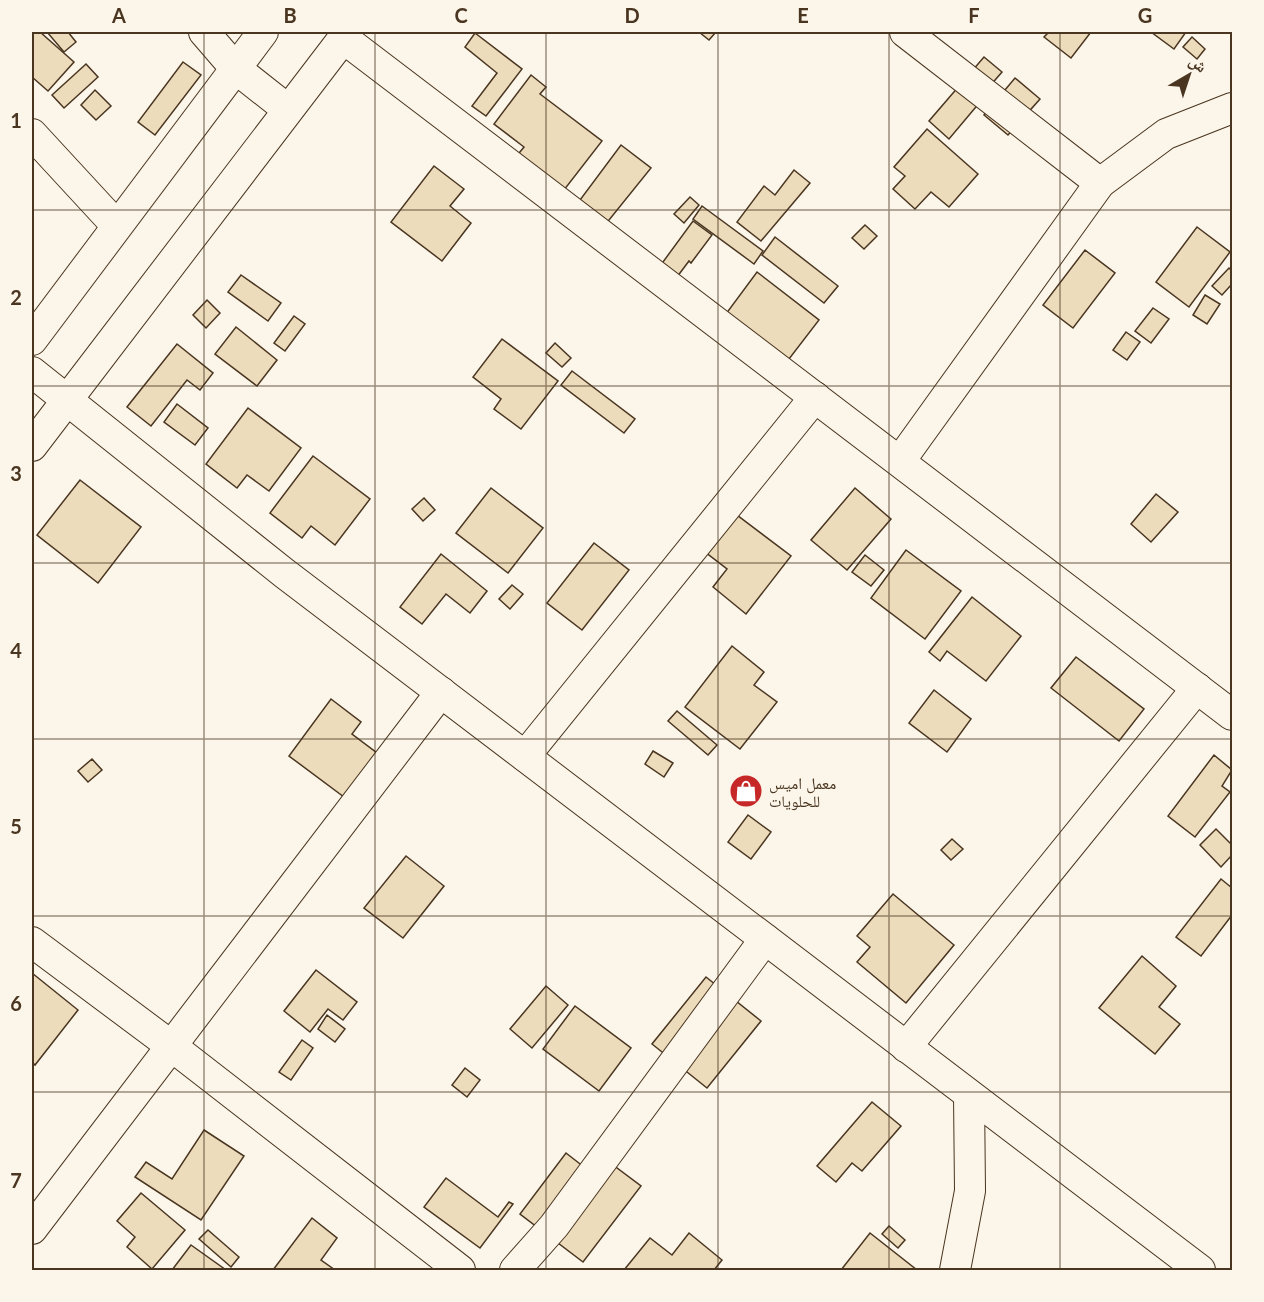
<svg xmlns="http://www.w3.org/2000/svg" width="1264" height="1302" viewBox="0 0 1264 1302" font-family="Lato,'Noto Naskh Arabic',sans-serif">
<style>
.building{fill:#ecdcbc;stroke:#4a3520;stroke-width:1.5}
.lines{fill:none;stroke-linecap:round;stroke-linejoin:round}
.minor-casing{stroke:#4a3520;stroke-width:32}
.minor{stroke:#fbf6e9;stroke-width:30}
.grid{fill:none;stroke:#4a3520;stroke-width:1.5;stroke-opacity:0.55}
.labels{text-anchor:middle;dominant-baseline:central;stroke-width:4.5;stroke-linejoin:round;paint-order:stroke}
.poi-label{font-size:16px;fill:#4a3520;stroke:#fbf6e9;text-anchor:start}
.neatline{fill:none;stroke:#4a3520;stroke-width:2}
.grid-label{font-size:20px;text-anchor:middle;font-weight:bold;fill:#4a3520}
</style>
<rect width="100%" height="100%" fill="#fbf6e9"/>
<g class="building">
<path d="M 32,32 L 40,32 L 74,62 L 48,91 L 32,77 Z"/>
<path d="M 47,32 L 68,32 L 76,42 L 64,52 Z"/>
<path d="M 699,32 L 716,32 L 709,40 Z"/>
<path d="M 1049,32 L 1091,32 L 1071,58 L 1044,37 Z"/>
<path d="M 1151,32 L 1186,32 L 1174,49 Z"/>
<path d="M 475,33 L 522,69 L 486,116 L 472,106 L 497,73 L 465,47 Z"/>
<path d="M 1192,37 L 1205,49 L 1197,59 L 1183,47 Z"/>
<path d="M 984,57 L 1002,72 L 989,87 L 991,89 L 949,139 L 929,121 Z"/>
<path d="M 183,62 L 201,75 L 155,135 L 138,122 Z"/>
<path d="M 86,64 L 98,77 L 64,108 L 52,95 Z"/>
<path d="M 531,75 L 546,87 L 540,94 L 602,141 L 557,199 L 510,164 L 524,147 L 494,124 Z"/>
<path d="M 1015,78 L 1040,99 L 1008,135 L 984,115 Z"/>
<path d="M 95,90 L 111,106 L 96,120 L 81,105 Z"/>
<path d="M 927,129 L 978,174 L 949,207 L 931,192 L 915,209 L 893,189 L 905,176 L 894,167 Z"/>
<path d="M 621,145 L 651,168 L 605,225 L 577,204 Z"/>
<path d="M 434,166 L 464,189 L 450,206 L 471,223 L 442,261 L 391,222 Z"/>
<path d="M 794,170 L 810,183 L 761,241 L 737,222 L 764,186 L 775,195 Z"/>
<path d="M 690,197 L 699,205 L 684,223 L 674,214 Z"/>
<path d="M 702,206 L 763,251 L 754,264 L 693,219 Z"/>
<path d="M 693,221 L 712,235 L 691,263 L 689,261 L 668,289 L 652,277 Z"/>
<path d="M 865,225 L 877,236 L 864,249 L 852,238 Z"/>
<path d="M 1197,227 L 1230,252 L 1189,307 L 1156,282 Z"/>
<path d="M 775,237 L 838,286 L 824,303 L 762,255 Z"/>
<path d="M 1085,250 L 1115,273 L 1073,328 L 1043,305 Z"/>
<path d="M 1229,268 L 1232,271 L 1232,284 L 1222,295 L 1212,286 Z"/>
<path d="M 757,272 L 819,320 L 779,372 L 717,326 Z"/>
<path d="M 241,275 L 281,303 L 268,321 L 228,292 Z"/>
<path d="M 1205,295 L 1220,304 L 1207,324 L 1193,315 Z"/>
<path d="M 207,300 L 220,313 L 206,328 L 193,315 Z"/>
<path d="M 1153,308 L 1169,319 L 1151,343 L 1135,331 Z"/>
<path d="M 294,316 L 305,324 L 285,351 L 274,343 Z"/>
<path d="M 236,327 L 277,360 L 257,386 L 215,354 Z"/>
<path d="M 1126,332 L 1140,342 L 1127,360 L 1113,350 Z"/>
<path d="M 502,339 L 558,381 L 521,429 L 494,409 L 501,399 L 473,377 Z"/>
<path d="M 555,343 L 571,358 L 562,367 L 546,353 Z"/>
<path d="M 177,344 L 213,373 L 200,390 L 187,380 L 151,426 L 127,407 Z"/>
<path d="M 572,371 L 635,419 L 624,433 L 561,385 Z"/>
<path d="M 177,404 L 208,428 L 195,445 L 164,422 Z"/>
<path d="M 248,408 L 301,448 L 269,491 L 247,475 L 237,488 L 206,464 Z"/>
<path d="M 313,456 L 370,499 L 335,545 L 311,526 L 302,538 L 270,513 Z"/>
<path d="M 80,480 L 141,527 L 98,583 L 37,535 Z"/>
<path d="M 491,488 L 543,528 L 508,573 L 456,533 Z"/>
<path d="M 855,488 L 891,519 L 847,570 L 811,540 Z"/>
<path d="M 1156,494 L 1178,512 L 1151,542 L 1131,524 Z"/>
<path d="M 424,498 L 435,510 L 423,521 L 412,509 Z"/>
<path d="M 725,506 L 791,556 L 746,614 L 713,587 L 727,569 L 696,545 Z"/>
<path d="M 594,543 L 629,570 L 582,630 L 547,603 Z"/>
<path d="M 906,550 L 961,591 L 925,639 L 871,598 Z"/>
<path d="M 441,554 L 487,591 L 470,613 L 446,594 L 422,624 L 400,607 Z"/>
<path d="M 865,555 L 884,570 L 871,586 L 852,572 Z"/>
<path d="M 512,585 L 523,594 L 510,609 L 499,599 Z"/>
<path d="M 972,597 L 1021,636 L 986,681 L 947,651 L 940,661 L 929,652 Z"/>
<path d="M 732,646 L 764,672 L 754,685 L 777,702 L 740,749 L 685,707 Z"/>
<path d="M 1076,657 L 1144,709 L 1119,741 L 1051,688 Z"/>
<path d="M 934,690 L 971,719 L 947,752 L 909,723 Z"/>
<path d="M 331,699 L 361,722 L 352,734 L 381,756 L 348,800 L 289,756 Z"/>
<path d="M 677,711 L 717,745 L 708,755 L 668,721 Z"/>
<path d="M 653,751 L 673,763 L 664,777 L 645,764 Z"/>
<path d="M 1214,755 L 1232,770 L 1222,786 L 1230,792 L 1195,837 L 1168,816 Z"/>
<path d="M 92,759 L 102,770 L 88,782 L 78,771 Z"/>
<path d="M 748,815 L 771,832 L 751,859 L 728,842 Z"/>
<path d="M 1216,829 L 1232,845 L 1232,855 L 1221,867 L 1200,845 Z"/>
<path d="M 952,839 L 963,849 L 951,860 L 941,850 Z"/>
<path d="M 406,856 L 444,886 L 403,938 L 364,908 Z"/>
<path d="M 1221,879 L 1232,888 L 1232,915 L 1201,956 L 1176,937 Z"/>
<path d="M 893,894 L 954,945 L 906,1003 L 857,962 L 870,947 L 857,936 Z"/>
<path d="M 1142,956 L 1176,986 L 1159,1007 L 1180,1024 L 1155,1054 L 1099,1008 Z"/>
<path d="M 316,970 L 357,1002 L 343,1020 L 328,1009 L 310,1032 L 284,1011 Z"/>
<path d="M 32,973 L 78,1010 L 35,1065 L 32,1062 Z"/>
<path d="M 706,977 L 761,1021 L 707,1088 L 652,1044 Z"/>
<path d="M 546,986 L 568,1005 L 532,1048 L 510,1029 Z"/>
<path d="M 575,1006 L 631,1048 L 599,1091 L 543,1049 Z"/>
<path d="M 327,1015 L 345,1029 L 335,1042 L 318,1029 Z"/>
<path d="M 302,1040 L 313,1048 L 291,1080 L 279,1072 Z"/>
<path d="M 465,1068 L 480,1080 L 467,1097 L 452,1085 Z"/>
<path d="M 872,1102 L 901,1126 L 862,1171 L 852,1163 L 836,1182 L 817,1166 Z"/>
<path d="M 204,1130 L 244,1156 L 201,1220 L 135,1177 L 146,1162 L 172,1179 Z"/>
<path d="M 566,1153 L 593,1174 L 605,1159 L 641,1186 L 583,1262 L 520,1214 Z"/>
<path d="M 446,1178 L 498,1217 L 509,1202 L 513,1204 L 480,1248 L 424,1207 Z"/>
<path d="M 141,1193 L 185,1230 L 152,1269 L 127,1247 L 135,1237 L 117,1221 Z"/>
<path d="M 312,1218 L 337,1238 L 321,1260 L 335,1270 L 273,1270 Z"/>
<path d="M 889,1226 L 905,1240 L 898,1248 L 882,1234 Z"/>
<path d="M 208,1230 L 239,1257 L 231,1267 L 199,1239 Z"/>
<path d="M 689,1233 L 722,1260 L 714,1270 L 624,1270 L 650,1238 L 672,1255 Z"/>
<path d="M 870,1233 L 917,1270 L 841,1270 Z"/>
<path d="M 191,1245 L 226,1270 L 172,1270 Z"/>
</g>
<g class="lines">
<g class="minor-casing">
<g id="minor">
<path d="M 204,32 L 235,68 L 287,109"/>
<path d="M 905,32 L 1100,183"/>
<path d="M 343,38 L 1232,715"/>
<path d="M 32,134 L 116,225"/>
<path d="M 32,340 L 263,32"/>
<path d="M 32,372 L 284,573 L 1200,1270"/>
<path d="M 32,446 L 348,32"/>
<path d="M 900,461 L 1100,183 L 1166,134 L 1232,108"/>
<path d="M 525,756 L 815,397"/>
<path d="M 32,942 L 170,1045 L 460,1270"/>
<path d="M 906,1047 L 1197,688"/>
<path d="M 32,1229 L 441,692"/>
<path d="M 515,1270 L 554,1226 L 765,939"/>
<path d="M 955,1270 L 970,1191 L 969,1095"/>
</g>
</g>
<use href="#minor" class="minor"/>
</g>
<path class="grid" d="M 204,32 L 204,1270M 375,32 L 375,1270M 546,32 L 546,1270M 718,32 L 718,1270M 889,32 L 889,1270M 1060,32 L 1060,1270M 32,210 L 1232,210M 32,386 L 1232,386M 32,563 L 1232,563M 32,739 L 1232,739M 32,916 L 1232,916M 32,1092 L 1232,1092"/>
<defs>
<g id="shop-disc" transform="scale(1.725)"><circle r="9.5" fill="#c62828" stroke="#fbf6e9"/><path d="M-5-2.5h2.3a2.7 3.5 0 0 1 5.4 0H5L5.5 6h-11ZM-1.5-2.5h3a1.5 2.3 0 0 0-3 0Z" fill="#fff"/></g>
</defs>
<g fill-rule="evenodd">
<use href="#shop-disc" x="746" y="791"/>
</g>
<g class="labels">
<g class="poi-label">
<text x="769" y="782">معمل اميس<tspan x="769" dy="18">للحلويات</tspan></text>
</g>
</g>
<rect width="1264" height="1302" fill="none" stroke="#fbf6e9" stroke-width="66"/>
<g transform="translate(1189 75) rotate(39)" stroke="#fbf6e9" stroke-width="4.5" paint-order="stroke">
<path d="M0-4.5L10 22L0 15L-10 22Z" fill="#4a3520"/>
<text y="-9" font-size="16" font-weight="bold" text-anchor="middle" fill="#4a3520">ش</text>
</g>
<rect x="33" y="33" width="1198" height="1236" class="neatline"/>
<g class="grid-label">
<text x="119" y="23">A</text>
<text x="290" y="23">B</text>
<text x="461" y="23">C</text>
<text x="632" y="23">D</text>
<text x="803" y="23">E</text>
<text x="974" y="23">F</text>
<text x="1145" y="23">G</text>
<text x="16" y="128">1</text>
<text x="16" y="305">2</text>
<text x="16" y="481">3</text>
<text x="16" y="658">4</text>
<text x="16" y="834">5</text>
<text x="16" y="1011">6</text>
<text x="16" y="1188">7</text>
</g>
</svg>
